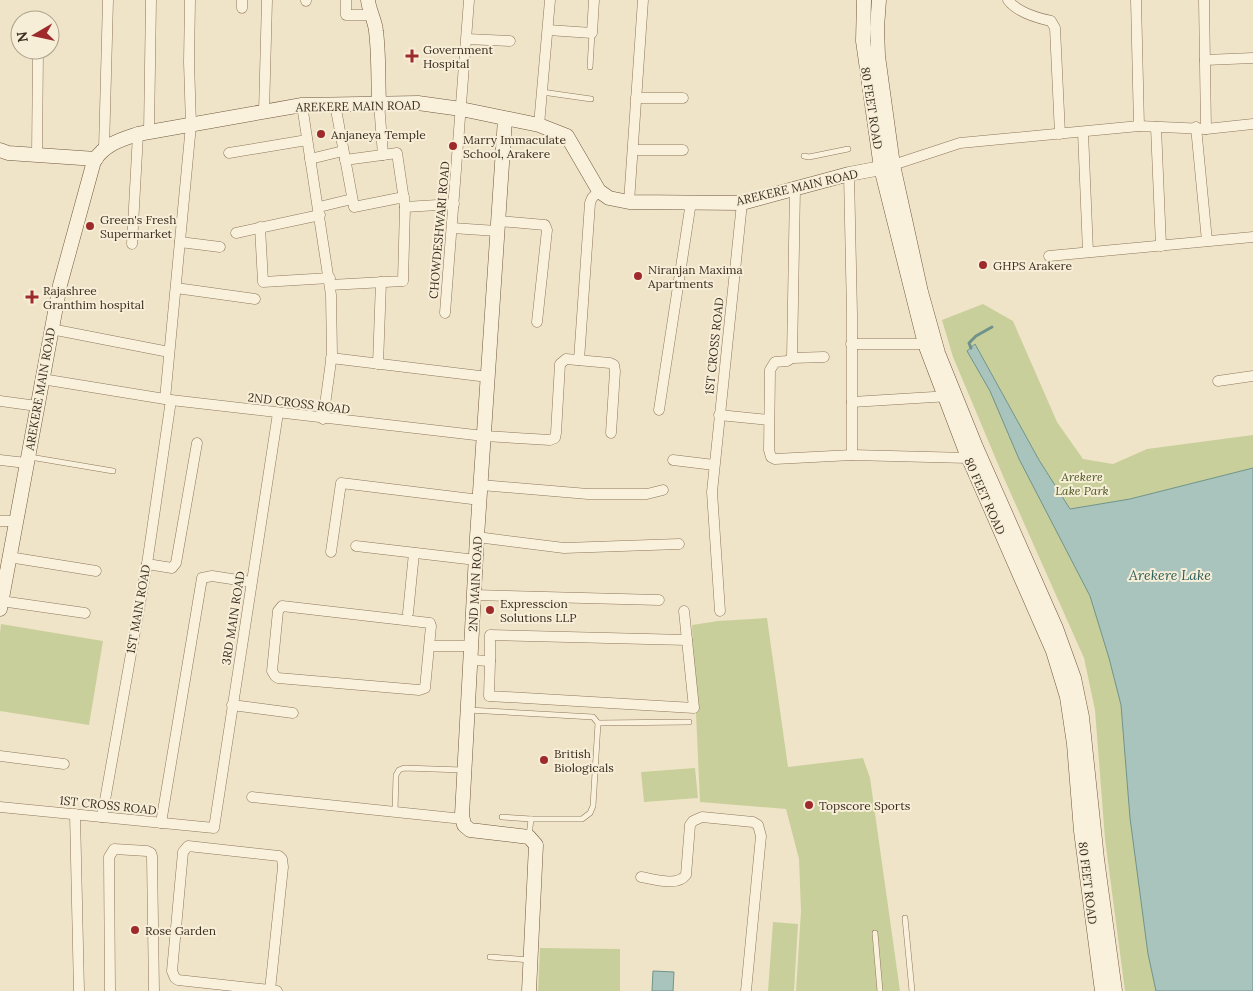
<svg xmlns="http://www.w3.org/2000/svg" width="1253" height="991" viewBox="0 0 1253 991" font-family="Lora,serif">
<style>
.green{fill:#c9cf9b}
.water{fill:#a9c4bc;stroke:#6f938a}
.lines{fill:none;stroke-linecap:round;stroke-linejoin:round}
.stream{stroke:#6f938a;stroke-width:3}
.lane-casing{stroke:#8d765c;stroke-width:6}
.street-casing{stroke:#8d765c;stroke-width:11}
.secondary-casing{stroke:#6f573f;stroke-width:15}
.lane{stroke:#faf1dc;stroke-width:5}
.street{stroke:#faf1dc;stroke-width:10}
.secondary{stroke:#faf1dc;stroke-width:14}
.poi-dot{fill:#9e2a2b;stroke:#f7eed8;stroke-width:2}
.labels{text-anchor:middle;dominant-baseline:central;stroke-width:4;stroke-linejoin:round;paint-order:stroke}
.poi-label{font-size:12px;fill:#3d2e20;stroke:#f7eed8;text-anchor:start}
.street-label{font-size:12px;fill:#3d2e20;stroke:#f7eed8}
.park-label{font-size:12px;font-style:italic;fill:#4d5a26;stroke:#f7eed8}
.water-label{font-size:14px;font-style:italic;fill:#2f5d5a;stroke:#f7eed8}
</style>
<rect width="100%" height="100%" fill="#f0e4c8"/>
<g class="green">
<path d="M 983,304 L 1013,321 L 1057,422 L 1083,459 L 1113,464 L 1147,449 L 1253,435 L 1253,468 L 1130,499 L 1070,509 L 1039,460 L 975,344 L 967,351 L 990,391 L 1090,596 L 1109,658 L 1121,705 L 1130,818 L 1148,954 L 1156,991 L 1125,991 L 1105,839 L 1095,710 L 1084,658 L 1003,476 L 953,357 L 942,320 Z"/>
<path d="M 767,618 L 788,767 L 863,758 L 870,778 L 900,991 L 796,991 L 801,911 L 799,859 L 786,809 L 700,802 L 692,625 L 718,621 Z"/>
<path d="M 1,624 L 103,641 L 89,725 L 0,711 L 0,633 Z"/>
<path d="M 695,768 L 698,798 L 644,802 L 641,772 Z"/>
<path d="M 773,922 L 798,924 L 794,991 L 768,991 Z"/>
<path d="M 540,948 L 620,949 L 620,991 L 538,991 Z"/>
</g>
<g class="water">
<path d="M 975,344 L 1039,460 L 1070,509 L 1130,499 L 1253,468 L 1253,991 L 1156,991 L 1148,954 L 1130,818 L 1121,705 L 1109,658 L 1090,596 L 1019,459 L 990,391 L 967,351 Z"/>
<path d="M 653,971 L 674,972 L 673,991 L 652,991 Z"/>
</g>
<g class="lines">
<path class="stream" d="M 971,348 L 969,343 L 976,336 L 992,327"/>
<g class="lane-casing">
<g id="lane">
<path d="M 590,67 L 592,33"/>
<path d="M 542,92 L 591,99"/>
<path d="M 804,156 L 809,157 L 848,149"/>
<path d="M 30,457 L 113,471"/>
<path d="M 468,710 L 593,717 L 598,723 L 593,806 L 590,813 L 582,819 L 531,819 L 502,817"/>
<path d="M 598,723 L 689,722"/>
<path d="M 395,812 L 396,775 L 399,770 L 404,768 L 463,770"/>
<path d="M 529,836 L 531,819"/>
<path d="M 905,918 L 912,991"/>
<path d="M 875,933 L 880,991"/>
<path d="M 490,957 L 530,960"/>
</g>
</g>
<g class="street-casing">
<g id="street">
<path d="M 346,0 L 346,15 L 371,15"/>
<path d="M 1008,0 C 1017,12 1037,18 1051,21 L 1055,28 L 1060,134"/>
<path d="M 1136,0 L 1139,126"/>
<path d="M 1204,0 L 1206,129"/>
<path d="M 306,1 L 306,0"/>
<path d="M 242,8 L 242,0"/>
<path d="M 548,30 L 592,33 L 594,0"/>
<path d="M 467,39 L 510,41"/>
<path d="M 1205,60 L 1253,58"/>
<path d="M 636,98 L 683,98"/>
<path d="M 379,103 L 383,155"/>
<path d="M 335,104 L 354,207 L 404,197"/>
<path d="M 302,105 L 331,295 L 332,354 L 323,419"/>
<path d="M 264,112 L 267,0"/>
<path d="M 539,125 L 550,0"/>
<path d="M 1156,127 L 1161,246"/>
<path d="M 1196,127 L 1207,241"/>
<path d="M 149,132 L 151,0"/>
<path d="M 1083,132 L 1088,252"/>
<path d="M 104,149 L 108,0"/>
<path d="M 633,150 L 683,150"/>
<path d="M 229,153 L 307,140"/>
<path d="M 37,155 L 38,50"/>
<path d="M 310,159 L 343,151"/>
<path d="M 893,165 L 960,143 L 1139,126 L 1206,129 L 1253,124"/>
<path d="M 849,174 L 852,314 L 852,455"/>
<path d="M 629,202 L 643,0"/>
<path d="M 319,207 L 352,199"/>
<path d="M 405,207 L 454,204"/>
<path d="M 498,221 L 545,225 L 547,230 L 537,322"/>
<path d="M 260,227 L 263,282 L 330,278"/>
<path d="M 452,228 L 497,231"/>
<path d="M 236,233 L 320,215"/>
<path d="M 180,242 L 220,247"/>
<path d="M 132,244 L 138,134"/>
<path d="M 1049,256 L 1253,237"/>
<path d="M 330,285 L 403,281 L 405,207 L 397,153 L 345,160"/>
<path d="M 176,288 L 255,299"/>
<path d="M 445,313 L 469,0"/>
<path d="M 51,329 L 169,352"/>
<path d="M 851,344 L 925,344"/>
<path d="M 824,357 L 792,358 L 787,361 L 775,362 L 770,370 L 769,450 L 771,457 L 775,459 L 852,455 L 968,458"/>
<path d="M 331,358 L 488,377"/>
<path d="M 792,358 L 795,189"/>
<path d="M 579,360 L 590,203 L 592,198 L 599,191"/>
<path d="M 378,364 L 381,282"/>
<path d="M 42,379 L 171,400 L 484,436 L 550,440 L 555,438 L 556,433 L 560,364 L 566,359 L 610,363 L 614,365 L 615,371 L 611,433"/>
<path d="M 1218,381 L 1253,376"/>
<path d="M 165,399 L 191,125 L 189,62 L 190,0"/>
<path d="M 0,401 L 37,406"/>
<path d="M 852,402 L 950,396"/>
<path d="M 659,410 L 691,202"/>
<path d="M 719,415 L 769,420"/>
<path d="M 0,460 L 26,463"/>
<path d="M 673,460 L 714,465"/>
<path d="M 481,485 L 588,494 L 647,494 L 663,490"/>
<path d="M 0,521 L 16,521"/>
<path d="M 477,537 L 564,548 L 679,544"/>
<path d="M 356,546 L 476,560"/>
<path d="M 331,552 L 341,483 L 480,500"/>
<path d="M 9,557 L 96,571"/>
<path d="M 147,564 L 172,568 L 176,563 L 197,443"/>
<path d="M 474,595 L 659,600"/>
<path d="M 1,601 L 85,613"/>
<path d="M 282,606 L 430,623 L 431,626 L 425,688 L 419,690 L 278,678 L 275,676 L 272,671 L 278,611 Z"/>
<path d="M 720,611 L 712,492 L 742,203"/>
<path d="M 408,613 L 414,553"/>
<path d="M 430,646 L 471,646"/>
<path d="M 471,660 L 490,661 L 490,635 L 687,640"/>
<path d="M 490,661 L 489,696 L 694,708 L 684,611"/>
<path d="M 232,705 L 293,713"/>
<path d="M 0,756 L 64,764"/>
<path d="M 252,797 L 463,819"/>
<path d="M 0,807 L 214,828 L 278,413"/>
<path d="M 75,814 L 79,991"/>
<path d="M 102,817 L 147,564 L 171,400"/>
<path d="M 161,823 L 202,578 L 212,576 L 251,582"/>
<path d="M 641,877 C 654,879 677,887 686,875 L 690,825 L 693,821 L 702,817 L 753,822 L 758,825 L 761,836 L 746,991"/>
<path d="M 270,990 L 283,867 L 282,859 L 279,856 L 188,846 L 183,852 L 172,971 L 175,978 L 178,980 L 270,990 L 277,991"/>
<path d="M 110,991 L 109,857 L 114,849 L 147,851 L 151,853 L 152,856 L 154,991"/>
</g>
</g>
<g class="secondary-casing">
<g id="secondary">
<path d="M 368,0 C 369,11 375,20 376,31 C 379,55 378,79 379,103"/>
<path d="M 864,0 L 863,41 L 881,168 L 925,344 L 966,452 L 1053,651 L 1067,697 L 1074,744 L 1081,831 L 1102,991"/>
<path d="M 879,0 L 877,28 L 878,56 L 893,165 L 921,292 L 938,353 L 976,447 L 1056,628 L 1074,678 L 1082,717 L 1097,859 L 1115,991"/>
<path d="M 505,119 L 477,537 L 462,815 L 464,825 L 470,830 L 529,837 L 536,845 L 529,991"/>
<path d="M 0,150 L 8,153 L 96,159"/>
<path d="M 0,609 L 60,285 L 94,161 C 105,144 120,140 138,134 L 302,105 L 418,103 L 461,109 L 539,125 L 567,136 L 599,191 L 609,198 L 629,202 L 742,203 L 849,174 L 881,168 L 893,165"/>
</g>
</g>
<use href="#lane" class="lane"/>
<use href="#street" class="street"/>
<use href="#secondary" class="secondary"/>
</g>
<g class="poi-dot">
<path d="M409.5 48.5h5v5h5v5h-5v5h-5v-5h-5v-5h5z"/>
<circle cx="321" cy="134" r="5"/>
<circle cx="453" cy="146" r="5"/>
<circle cx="90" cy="226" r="5"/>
<circle cx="983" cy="265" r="5"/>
<circle cx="638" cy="276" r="5"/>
<path d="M29.5 289.5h5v5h5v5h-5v5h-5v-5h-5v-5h5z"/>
<circle cx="490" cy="610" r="5"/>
<circle cx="544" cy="760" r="5"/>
<circle cx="809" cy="805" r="5"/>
<circle cx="135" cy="930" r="5"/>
</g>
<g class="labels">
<g class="poi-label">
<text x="423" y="49">Government<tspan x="423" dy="14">Hospital</tspan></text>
<text x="331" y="134">Anjaneya Temple</text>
<text x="463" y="139">Marry Immaculate<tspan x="463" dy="14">School, Arakere</tspan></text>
<text x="100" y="219">Green's Fresh<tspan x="100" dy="14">Supermarket</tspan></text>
<text x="993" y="265">GHPS Arakere</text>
<text x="648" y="269">Niranjan Maxima<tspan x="648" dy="14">Apartments</tspan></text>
<text x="43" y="290">Rajashree<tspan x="43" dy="14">Granthim hospital</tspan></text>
<text x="500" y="603">Expresscion<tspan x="500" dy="14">Solutions LLP</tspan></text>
<text x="554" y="753">British<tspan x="554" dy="14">Biologicals</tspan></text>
<text x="819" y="805">Topscore Sports</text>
<text x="145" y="930">Rose Garden</text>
</g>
<g class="street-label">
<text transform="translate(358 106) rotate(-1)">AREKERE MAIN ROAD</text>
<text transform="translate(872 108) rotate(81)">80 FEET ROAD</text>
<text transform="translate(797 187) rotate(-13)">AREKERE MAIN ROAD</text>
<text transform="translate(439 230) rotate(-85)">CHOWDESHWARI ROAD</text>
<text transform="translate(714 346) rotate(-84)">1ST CROSS ROAD</text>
<text transform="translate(40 389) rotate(-80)">AREKERE MAIN ROAD</text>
<text transform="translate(299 403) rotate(7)">2ND CROSS ROAD</text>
<text transform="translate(985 496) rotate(66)">80 FEET ROAD</text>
<text transform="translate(475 584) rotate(-87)">2ND MAIN ROAD</text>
<text transform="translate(138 609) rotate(-80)">1ST MAIN ROAD</text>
<text transform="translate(233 618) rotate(-81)">3RD MAIN ROAD</text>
<text transform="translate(108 805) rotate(6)">1ST CROSS ROAD</text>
<text transform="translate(1088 883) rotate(83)">80 FEET ROAD</text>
</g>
<g class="park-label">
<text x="1082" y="476">Arekere<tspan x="1082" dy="14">Lake Park</tspan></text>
</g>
<g class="water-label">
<text x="1170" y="575">Arekere Lake</text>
</g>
</g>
<g transform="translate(35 35) rotate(261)"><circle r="24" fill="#f7eed8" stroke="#ada18e"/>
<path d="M0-4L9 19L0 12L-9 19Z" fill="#9e2a2b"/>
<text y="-8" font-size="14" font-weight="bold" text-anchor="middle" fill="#3d2e20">N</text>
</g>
</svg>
